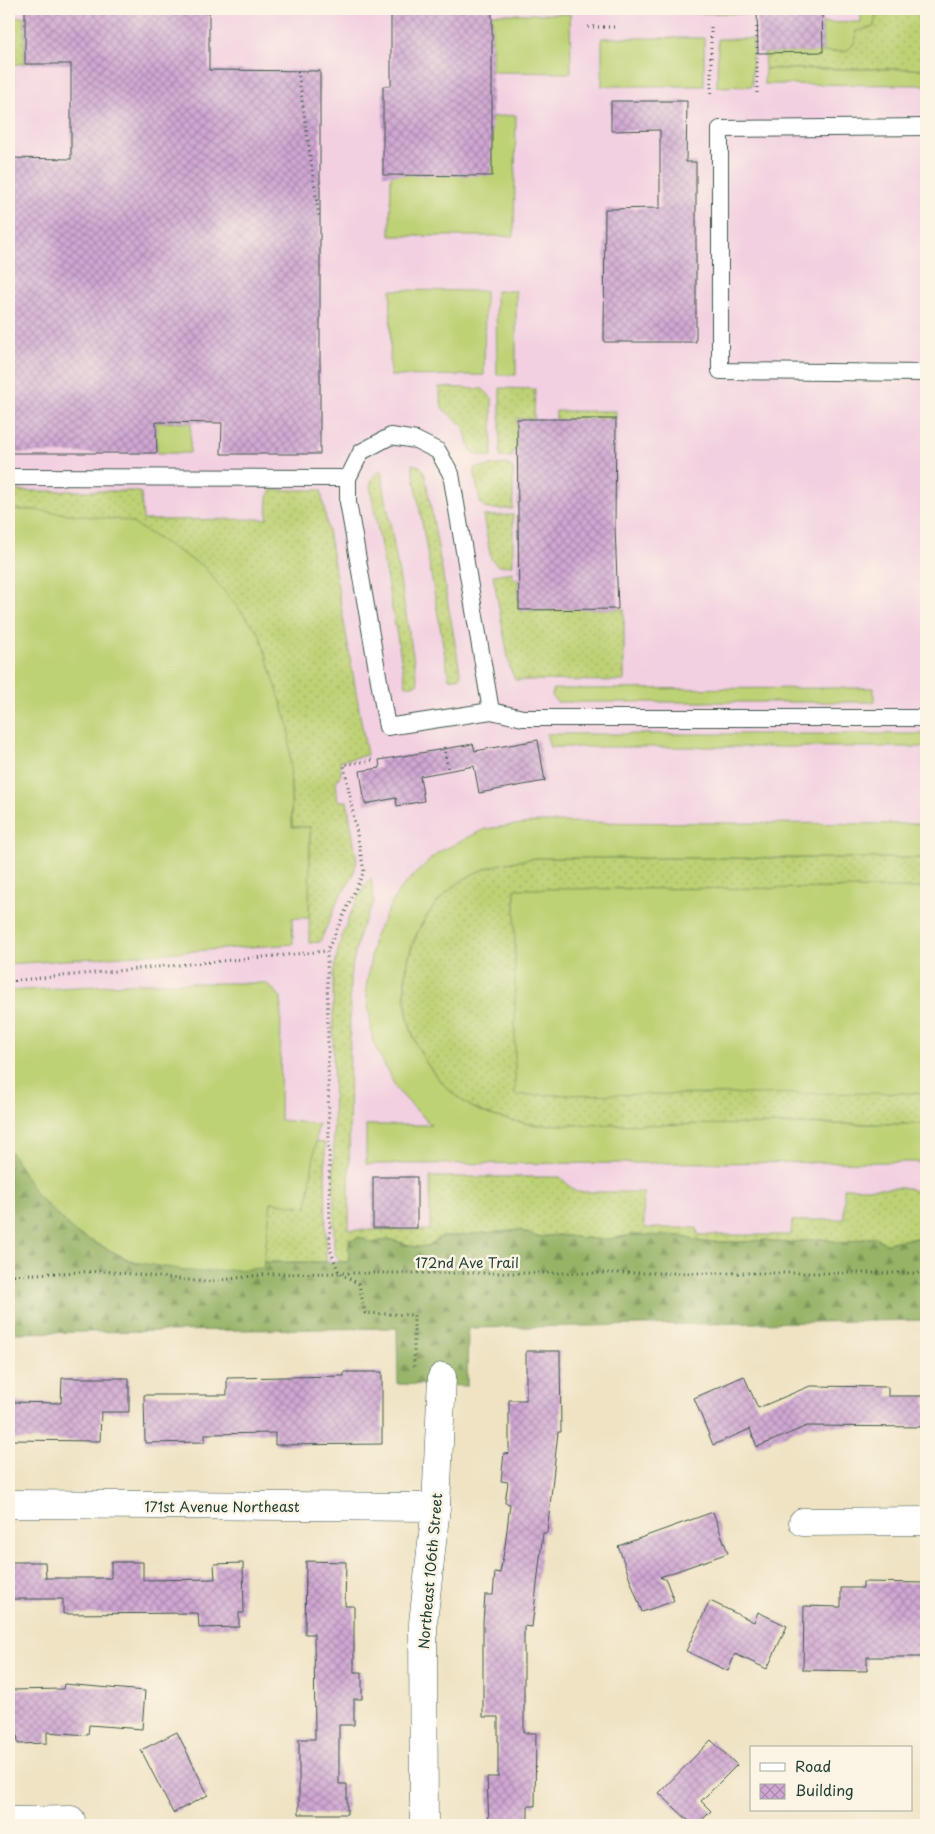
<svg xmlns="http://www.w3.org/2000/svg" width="935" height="1834" viewBox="0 0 935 1834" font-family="'Playpen Sans',sans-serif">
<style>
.built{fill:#f2cfe1}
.grass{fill:url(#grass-dots);stroke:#6e8754}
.forest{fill:url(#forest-firs);stroke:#5a784d}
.garden{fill:#bdd175;stroke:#6e8754}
.building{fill:url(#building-cross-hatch)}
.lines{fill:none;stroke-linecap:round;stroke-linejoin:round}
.lane-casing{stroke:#3e564a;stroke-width:18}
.street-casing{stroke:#3e564a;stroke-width:29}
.path{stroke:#3e564a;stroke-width:3;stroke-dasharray:1 4;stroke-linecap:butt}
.lane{stroke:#fff;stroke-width:16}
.street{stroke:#fff;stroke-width:28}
.labels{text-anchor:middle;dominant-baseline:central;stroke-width:5;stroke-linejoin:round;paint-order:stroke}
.street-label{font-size:14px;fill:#1f3d34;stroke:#fcf5e5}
</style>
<defs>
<pattern id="grass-dots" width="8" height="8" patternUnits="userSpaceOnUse" patternTransform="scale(1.25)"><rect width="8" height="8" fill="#bdd175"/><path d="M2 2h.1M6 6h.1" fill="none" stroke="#a2b466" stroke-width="1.8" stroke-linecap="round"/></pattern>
<pattern id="forest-firs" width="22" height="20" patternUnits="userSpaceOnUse" patternTransform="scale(1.25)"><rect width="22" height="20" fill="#96b366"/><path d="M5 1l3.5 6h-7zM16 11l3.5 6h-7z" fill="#7a9355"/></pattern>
<pattern id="building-cross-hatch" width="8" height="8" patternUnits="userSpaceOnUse" patternTransform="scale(1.25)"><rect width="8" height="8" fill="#d0a7d3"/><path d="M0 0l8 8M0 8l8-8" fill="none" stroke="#a889ac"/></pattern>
</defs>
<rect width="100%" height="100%" fill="#fcf5e5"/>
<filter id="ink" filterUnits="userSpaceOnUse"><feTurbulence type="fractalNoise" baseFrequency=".02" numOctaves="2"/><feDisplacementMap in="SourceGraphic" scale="10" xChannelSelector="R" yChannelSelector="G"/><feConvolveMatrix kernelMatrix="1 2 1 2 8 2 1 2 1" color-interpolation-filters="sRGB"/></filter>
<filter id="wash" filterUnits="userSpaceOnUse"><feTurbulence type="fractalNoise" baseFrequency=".0096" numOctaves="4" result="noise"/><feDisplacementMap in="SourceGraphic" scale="20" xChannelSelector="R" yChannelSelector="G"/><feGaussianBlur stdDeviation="1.12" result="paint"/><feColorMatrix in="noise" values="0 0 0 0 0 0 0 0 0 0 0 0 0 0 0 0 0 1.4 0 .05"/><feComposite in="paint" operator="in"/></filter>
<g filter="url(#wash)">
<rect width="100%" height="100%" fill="#efe3c4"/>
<path class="built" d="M 9,9 L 926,9 L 926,1258 L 9,1264 Z"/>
<g class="grass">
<path d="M 877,9 L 926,9 L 926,69 L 765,69 L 764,53 L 847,51 L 855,42 L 856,31 L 863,28 L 877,15 Z"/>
<rect x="9" y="17" width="16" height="47"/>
<path d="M 439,387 L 483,389 L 492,398 L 492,457 L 481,456 L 471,451 L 463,426 L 442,408 Z"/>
<path d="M 500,388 L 535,389 L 534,419 L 517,419 L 517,450 L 512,451 L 512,457 L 500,457 Z"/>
<path d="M 556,411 L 616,411 L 616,419 L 579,419 L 579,450 L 557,514 L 518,508 L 518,503 L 556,502 Z"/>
<path d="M 412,464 L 420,466 L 425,474 L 461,677 L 449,679 Z"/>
<path d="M 507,464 L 513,468 L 513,509 L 487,509 L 480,503 L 474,468 Z"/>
<path d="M 381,470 L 418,684 L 406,686 L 370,486 L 373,477 Z"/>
<path d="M 271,490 L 321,490 L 367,755 L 340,761 L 341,774 L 336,782 L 338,801 L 347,801 L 357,861 L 353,876 L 339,898 L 320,942 L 309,943 L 310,827 L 292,827 L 289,727 L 34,510 L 9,510 L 9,491 L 135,491 L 141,493 L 143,520 L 267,519 L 268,497 Z"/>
<path d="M 513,515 L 513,565 L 498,566 L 491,559 L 483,516 Z"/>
<path d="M 518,515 L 557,522 L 560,525 L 561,572 L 574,572 L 573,579 L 581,578 L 581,609 L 624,609 L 624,681 L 515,680 L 510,668 L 493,575 L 513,572 L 513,579 L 518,579 L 519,610 L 556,610 L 556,526 L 518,526 Z"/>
<path d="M 536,858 L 926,858 L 926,1124 L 536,1125 C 512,1121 485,1117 464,1102 C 387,1048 384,933 464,879 C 485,865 511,862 536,858 Z"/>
<path d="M 371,878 L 374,902 L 360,931 L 350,976 L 349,1230 L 430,1230 L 430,1177 L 560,1177 L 576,1192 L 643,1192 L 644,1228 L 697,1228 L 698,1235 L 791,1235 L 792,1221 L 844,1219 L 844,1188 L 908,1188 L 926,1196 L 926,1235 C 912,1241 901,1238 887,1244 L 874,1237 L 843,1243 L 822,1239 L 783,1243 L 766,1240 L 744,1242 L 702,1242 L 680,1236 L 632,1235 L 603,1240 L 558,1235 L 537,1237 L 520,1230 L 441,1237 L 428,1246 L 415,1247 L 389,1239 L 372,1243 L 349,1262 L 340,1262 L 334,1251 L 333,976 C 339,939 349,909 371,878 Z"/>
<path d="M 315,1142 L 325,1143 L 326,1262 L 263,1262 L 271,1202 L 307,1207 Z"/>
</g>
<path class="forest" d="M 9,1149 L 37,1195 L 76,1233 L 134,1263 L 349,1262 L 349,1240 L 360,1237 L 372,1243 L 389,1239 L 415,1247 L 428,1246 L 441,1237 L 520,1230 L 537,1237 L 558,1235 L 603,1240 L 632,1235 L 680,1236 L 702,1242 L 744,1242 L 766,1240 L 783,1243 L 822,1239 L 843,1243 L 874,1237 L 887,1244 C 901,1238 912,1241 926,1235 L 926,1320 L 468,1328 L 467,1386 L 398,1384 L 397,1328 L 9,1333 Z"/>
<g class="garden">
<path d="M 694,9 L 757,9 L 757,14 L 694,13 Z"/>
<path d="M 861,9 L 877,9 L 874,27 L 856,31 L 855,42 L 847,51 L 823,52 L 822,23 L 861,22 Z"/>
<path d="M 492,14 L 570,14 L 571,73 L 492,72 Z"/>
<rect x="602" y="38" width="102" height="48"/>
<path d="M 718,39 L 753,39 L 752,86 L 717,87 Z"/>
<path d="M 765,69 L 926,69 L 926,85 L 764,84 Z"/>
<path d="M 516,115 L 514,236 L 390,236 L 391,175 L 492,117 Z"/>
<path d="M 391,290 L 485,291 L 484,375 L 390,376 Z"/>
<path d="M 496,291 L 516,291 L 516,375 L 497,375 Z"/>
<path d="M 156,422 L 191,423 L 190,453 L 157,453 Z"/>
<path d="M 9,510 L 34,510 L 129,521 L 204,567 L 259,633 L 289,727 L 292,827 L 310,827 L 309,918 L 292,918 L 293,944 L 9,964 Z"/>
<path d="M 874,688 L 874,702 L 557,702 L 552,696 L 553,689 Z"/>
<path d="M 546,734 L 926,734 L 926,747 L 550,747 Z"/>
<path d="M 538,822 L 926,824 L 926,858 L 536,858 C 511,862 485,865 464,879 C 383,933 387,1048 464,1102 C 485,1117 512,1121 536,1125 L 926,1124 L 926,1162 L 366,1164 L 366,1125 L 431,1125 L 397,1090 L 373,1042 L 366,989 L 374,937 L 399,890 L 437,853 L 485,829 Z"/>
<path d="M 926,888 L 926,1093 L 515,1095 L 515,889 Z"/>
<path d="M 144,983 L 266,983 L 281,997 L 280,1120 L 318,1124 L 307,1207 L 271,1202 L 263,1268 L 198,1272 L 134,1262 L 76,1233 L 37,1195 L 9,1149 L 9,991 Z"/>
</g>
<g id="blocks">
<g class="building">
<path d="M 25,9 L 209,9 L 209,70 L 320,71 L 320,454 L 221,454 L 222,423 L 156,422 L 157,453 L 9,453 L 9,158 L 71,159 L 71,64 L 25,64 Z"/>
<path d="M 391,9 L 492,9 L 492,176 L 383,175 L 383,86 L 391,86 Z"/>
<path d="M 757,9 L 822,9 L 823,52 L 758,53 Z"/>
<path d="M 611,101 L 687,101 L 686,162 L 696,162 L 696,342 L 604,342 L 605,209 L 660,208 L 660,130 L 611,131 Z"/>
<path d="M 517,419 L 616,419 L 615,526 L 618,609 L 519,610 Z"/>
<path d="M 538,740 L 545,781 L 479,793 L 474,766 L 420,776 L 424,801 L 397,806 L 396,798 L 365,804 L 360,771 L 380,768 L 379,760 L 473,744 L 475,751 Z"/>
<rect x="373" y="1177" width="44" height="51"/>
<path d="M 526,1351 L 560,1351 L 561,1432 L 558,1432 L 547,1533 L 543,1533 L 532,1627 L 524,1626 L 524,1733 L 536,1733 L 535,1806 L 528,1806 L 528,1825 L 489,1825 L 487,1777 L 498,1777 L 498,1717 L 483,1717 L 483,1622 L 485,1595 L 493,1595 L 495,1572 L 500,1573 L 505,1546 L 510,1504 L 505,1503 L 508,1482 L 501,1481 L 504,1453 L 509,1454 L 509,1400 L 526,1400 Z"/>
<path d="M 344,1372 L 382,1372 L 382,1444 L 275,1445 L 275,1433 L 205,1434 L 205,1442 L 145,1443 L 144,1395 L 227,1395 L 227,1378 L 344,1376 Z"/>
<path d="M 744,1376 L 758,1408 L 810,1386 L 888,1387 L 888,1396 L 926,1396 L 926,1427 L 807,1426 L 757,1447 L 750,1429 L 713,1445 L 694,1398 Z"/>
<path d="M 62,1378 L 129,1378 L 129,1412 L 101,1412 L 100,1441 L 9,1440 L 9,1402 L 61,1403 Z"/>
<path d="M 713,1512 L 728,1553 L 660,1577 L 666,1580 L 674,1601 L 642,1612 L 618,1546 Z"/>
<path d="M 306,1561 L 346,1562 L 345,1606 L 354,1606 L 354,1672 L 362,1672 L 362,1699 L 354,1699 L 354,1725 L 339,1725 L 339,1784 L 347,1784 L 347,1814 L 299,1814 L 299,1739 L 315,1739 L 314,1634 L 305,1634 Z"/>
<path d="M 9,1562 L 45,1562 L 46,1578 L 111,1578 L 111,1562 L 143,1562 L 143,1580 L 215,1579 L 214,1564 L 243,1563 L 244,1613 L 239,1613 L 239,1627 L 199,1628 L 198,1613 L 63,1614 L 63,1599 L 9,1599 Z"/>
<path d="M 863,1582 L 926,1583 L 926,1657 L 867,1657 L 867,1671 L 803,1670 L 804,1606 L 841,1607 L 841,1588 L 863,1588 Z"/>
<path d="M 710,1601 L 754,1622 L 758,1612 L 787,1626 L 767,1669 L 735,1654 L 728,1671 L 686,1651 Z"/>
<path d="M 64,1684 L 145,1691 L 142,1729 L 89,1725 L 88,1735 L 47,1732 L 47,1743 L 18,1744 L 17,1732 L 9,1733 L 9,1690 L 63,1689 Z"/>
<path d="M 177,1732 L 208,1795 L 173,1813 L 141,1750 Z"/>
<path d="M 711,1740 L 737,1765 L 701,1801 L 711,1811 L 697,1825 L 693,1825 L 659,1793 Z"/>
</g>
</g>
</g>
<g filter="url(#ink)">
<use href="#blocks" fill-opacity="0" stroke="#3e564a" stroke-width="1"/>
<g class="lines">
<g class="lane-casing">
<g id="lane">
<path d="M 926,127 L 720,129 L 720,371 L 926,373"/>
<path d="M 9,477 L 348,478"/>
<path d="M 491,711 L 451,474 L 438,451 L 416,440 L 391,436 L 361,452 L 348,478 L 348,502 L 387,727 L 491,711 L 523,718 L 926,718"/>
</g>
</g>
<g class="street-casing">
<g id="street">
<path d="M 9,1504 L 436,1507"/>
<path d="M 803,1522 L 926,1521"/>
<path d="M 9,1821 L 71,1820"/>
<path d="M 424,1825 L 423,1623 L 436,1507 L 442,1377"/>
</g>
</g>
<g class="path">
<path d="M 588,27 L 617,27"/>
<path d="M 711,27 L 711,95"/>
<path d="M 757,27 L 757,95"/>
<path d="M 298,71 L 319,217"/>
<path d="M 444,747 L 448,770"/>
<path d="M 372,760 L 344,765 L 364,871 L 327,951 L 330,1249 L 339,1273 L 359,1284 L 365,1313 L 414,1315 L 414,1369"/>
<path d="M 9,981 L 327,951"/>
<path d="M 9,1275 L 104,1271 L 206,1282 L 268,1274 L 339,1273 L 926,1273"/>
</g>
<use href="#lane" class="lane"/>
<use href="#street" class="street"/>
</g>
</g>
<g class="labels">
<g class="street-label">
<text x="467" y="1262">172nd Ave Trail</text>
<text x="222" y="1506">171st Avenue Northeast</text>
<text transform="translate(430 1571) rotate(-85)">Northeast 106th Street</text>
</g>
</g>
<rect width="935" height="1834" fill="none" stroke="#fcf5e5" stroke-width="30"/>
<rect x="750" y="1746" width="162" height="65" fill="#fcf5e5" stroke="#a4ab9e"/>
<rect x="760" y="1763" width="25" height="8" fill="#ffffff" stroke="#a4ab9e"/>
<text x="795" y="1772" font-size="15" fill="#1f3d34">Road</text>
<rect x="760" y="1784" width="25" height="15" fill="url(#building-cross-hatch)" stroke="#a4ab9e"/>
<text x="795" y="1796" font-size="15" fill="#1f3d34">Building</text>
</svg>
